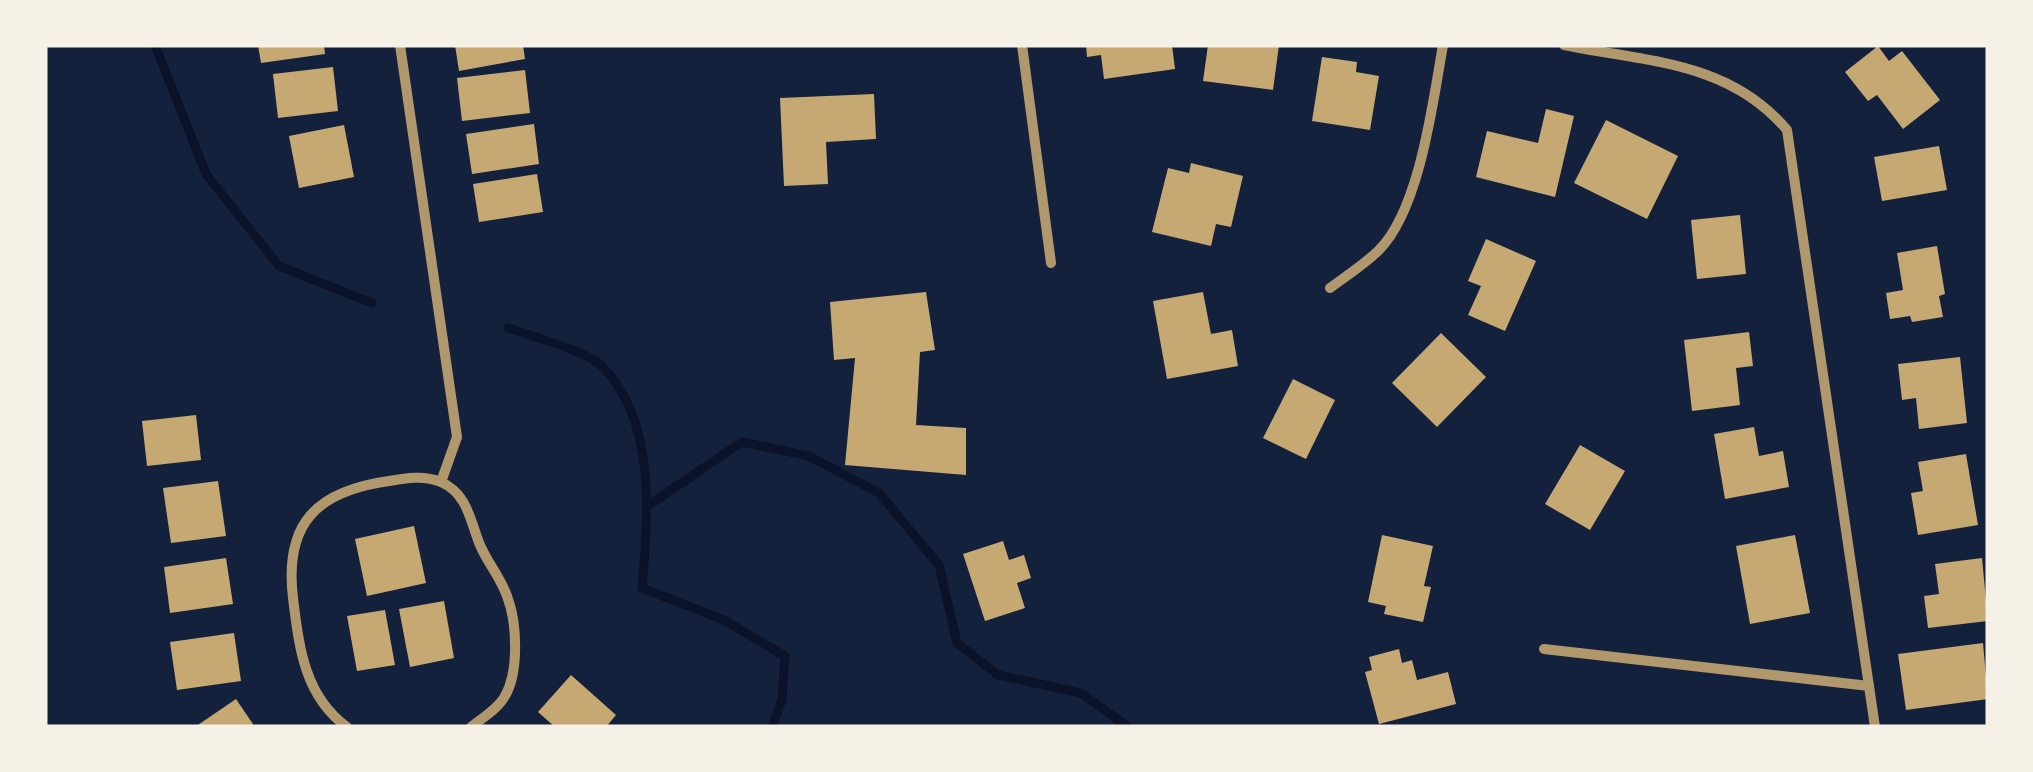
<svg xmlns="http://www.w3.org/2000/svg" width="2033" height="772" viewBox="0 0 2033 772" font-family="'Space Grotesk',sans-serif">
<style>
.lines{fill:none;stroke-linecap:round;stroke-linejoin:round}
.stream{stroke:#0b132b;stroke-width:9}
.building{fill:#c6a872}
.minor{stroke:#b1986c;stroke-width:10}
</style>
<rect width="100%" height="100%" fill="#14213d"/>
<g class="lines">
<g class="stream">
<path d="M 155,45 L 206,174 L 279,266 L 372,303"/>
<path d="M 508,328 C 530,336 587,351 602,366 C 657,422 648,517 642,588 L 724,620 L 785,656 L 782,700 L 772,727"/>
<path d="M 649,505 L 742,442 L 809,456 L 879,493 L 939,565 L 957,643 L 998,675 L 1081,693 L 1128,727"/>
</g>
</g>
<g class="building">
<path d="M 258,45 L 324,45 L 325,54 L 261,63 Z"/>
<path d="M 455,45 L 523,45 L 525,59 L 459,71 Z"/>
<path d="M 1086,45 L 1172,45 L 1175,69 L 1104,79 L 1101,55 L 1087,57 Z"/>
<path d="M 1208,45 L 1279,45 L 1273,90 L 1203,81 Z"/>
<path d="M 1878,46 L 1889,61 L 1902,51 L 1940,100 L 1903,129 L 1877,95 L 1868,101 L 1845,72 Z"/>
<path d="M 1322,57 L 1357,62 L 1356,72 L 1379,76 L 1370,130 L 1312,121 Z"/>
<path d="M 333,67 L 338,111 L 278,118 L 273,74 Z"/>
<path d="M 525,70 L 530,113 L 462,121 L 457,78 Z"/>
<path d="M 874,94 L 876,139 L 826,142 L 828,184 L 784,186 L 780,98 Z"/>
<path d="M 1546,109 L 1574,116 L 1555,197 L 1476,177 L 1487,131 L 1538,143 Z"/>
<path d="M 1606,120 L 1678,156 L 1647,219 L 1574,183 Z"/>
<path d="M 534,124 L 539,164 L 472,174 L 466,134 Z"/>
<path d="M 344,125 L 354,177 L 299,188 L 289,136 Z"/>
<path d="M 1939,146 L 1947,190 L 1882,201 L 1874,157 Z"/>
<path d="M 1191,163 L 1243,176 L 1231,227 L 1216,224 L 1211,246 L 1152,232 L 1168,168 L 1189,173 Z"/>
<path d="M 537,174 L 543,212 L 479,222 L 473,184 Z"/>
<path d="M 1740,215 L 1746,274 L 1697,279 L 1691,220 Z"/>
<path d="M 1486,239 L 1536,261 L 1505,331 L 1468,315 L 1481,286 L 1468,281 Z"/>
<path d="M 1937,246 L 1945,294 L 1939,296 L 1943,317 L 1912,322 L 1910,316 L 1890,319 L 1886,293 L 1903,290 L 1897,253 Z"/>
<path d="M 926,292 L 935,350 L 920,352 L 916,425 L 966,428 L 966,475 L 845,465 L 855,358 L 834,360 L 830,302 Z"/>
<path d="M 1203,292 L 1211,334 L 1232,330 L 1238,366 L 1167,379 L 1153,301 Z"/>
<path d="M 1749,332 L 1753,366 L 1736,368 L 1740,405 L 1692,411 L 1684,340 Z"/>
<path d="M 1441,333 L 1486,377 L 1437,427 L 1392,383 Z"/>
<path d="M 1960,357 L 1967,423 L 1919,429 L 1916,398 L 1902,400 L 1898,364 Z"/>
<path d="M 1293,379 L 1335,400 L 1306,459 L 1263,438 Z"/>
<path d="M 196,415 L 201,460 L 147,466 L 142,421 Z"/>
<path d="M 1754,427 L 1759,456 L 1783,451 L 1789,487 L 1725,499 L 1714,434 Z"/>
<path d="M 1580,445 L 1625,471 L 1590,530 L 1545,504 Z"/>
<path d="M 1966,454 L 1978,525 L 1918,535 L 1911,493 L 1923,491 L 1918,462 Z"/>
<path d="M 218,481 L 226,536 L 171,543 L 163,488 Z"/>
<path d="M 414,526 L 426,583 L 367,596 L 355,539 Z"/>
<path d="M 1382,535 L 1433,546 L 1424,586 L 1431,587 L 1423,622 L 1384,614 L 1386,606 L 1368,602 Z"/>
<path d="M 1795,535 L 1810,613 L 1750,624 L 1736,546 Z"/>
<path d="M 1003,541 L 1009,560 L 1024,555 L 1031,578 L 1017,583 L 1025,608 L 985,621 L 963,554 Z"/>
<path d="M 226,558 L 233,604 L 170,613 L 164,567 Z"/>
<path d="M 1982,558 L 1988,621 L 1928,628 L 1924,596 L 1939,594 L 1935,564 Z"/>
<path d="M 444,601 L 454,658 L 410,667 L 399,609 Z"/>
<path d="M 385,610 L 395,665 L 357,671 L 347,616 Z"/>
<path d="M 234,633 L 241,681 L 177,690 L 170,642 Z"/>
<path d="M 1983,643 L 1988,699 L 1906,710 L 1898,654 Z"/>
<path d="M 1399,649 L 1402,663 L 1412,660 L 1417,680 L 1448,672 L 1456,704 L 1379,724 L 1365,672 L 1372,670 L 1369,657 Z"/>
<path d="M 571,675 L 616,715 L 606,727 L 555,727 L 538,712 Z"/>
<path d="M 236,699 L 255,727 L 195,727 Z"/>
</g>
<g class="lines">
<g class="minor">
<path d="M 400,45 L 457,437 L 441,482"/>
<path d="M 1022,45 L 1051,263"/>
<path d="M 1564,45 C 1647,62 1729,61 1787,130 L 1875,727"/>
<path d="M 1330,288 C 1346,276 1365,264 1379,250 C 1420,209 1433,101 1443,45"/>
<path d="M 1544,649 L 1869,686"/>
<path d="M 347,727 C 304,696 299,646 293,598 C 284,523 317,491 389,481 C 406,478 424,475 441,482 C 468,494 470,521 480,545 C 488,564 502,579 508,599 C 517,624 519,672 505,696 C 498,709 482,718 471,727"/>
</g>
</g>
<rect width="2033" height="772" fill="none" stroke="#f6f1e7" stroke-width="95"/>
</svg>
